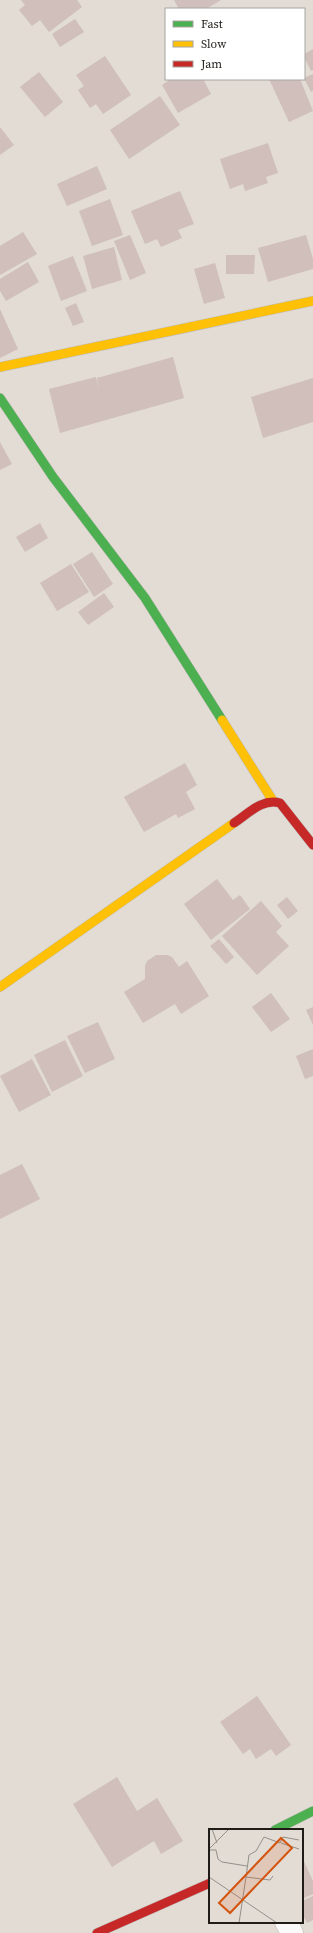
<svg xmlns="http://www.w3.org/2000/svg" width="313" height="1933" viewBox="0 0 313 1933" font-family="'Source Serif 4',serif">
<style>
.building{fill:#d0bfbb}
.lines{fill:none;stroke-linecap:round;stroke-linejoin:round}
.street-casing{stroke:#bdb9b4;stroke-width:23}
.fast-casing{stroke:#bdb9b4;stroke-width:10}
.slow-casing{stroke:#bdb9b4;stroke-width:10}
.jam-casing{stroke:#bdb9b4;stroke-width:10}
.street{stroke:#fbfaf9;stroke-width:22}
.fast{stroke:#4caf50;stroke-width:9}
.slow{stroke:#ffc107;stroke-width:9}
.jam{stroke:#c62828;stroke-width:9}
.inset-road{fill:none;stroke:#948f89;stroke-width:1}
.view{fill:#d4530d;fill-opacity:0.15;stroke:#d4530d;stroke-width:2}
.inset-edge{fill:none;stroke:#1f1b17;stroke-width:2}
</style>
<rect width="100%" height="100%" fill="#e2dcd5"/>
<g class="building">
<path d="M 21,0 L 77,0 L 82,7 L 49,32 L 40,20 L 32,26 L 19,10 L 25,5 Z"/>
<path d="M 174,0 L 221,0 L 206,9 L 179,9 Z"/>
<path d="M 75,19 L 84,32 L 60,47 L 52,34 Z"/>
<path d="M 313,49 L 313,70 L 311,71 L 304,57 L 304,54 Z"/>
<path d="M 105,56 L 131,95 L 103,114 L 96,104 L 90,108 L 78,90 L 84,86 L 76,75 Z"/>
<path d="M 39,72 L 63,102 L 45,117 L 20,87 Z"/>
<path d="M 313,74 L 313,91 L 311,92 L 304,78 Z"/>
<path d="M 171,79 L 203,79 L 211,94 L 178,113 L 162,85 Z"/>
<path d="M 269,79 L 300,79 L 313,111 L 289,122 Z"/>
<path d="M 160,96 L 180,125 L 129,159 L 110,130 Z"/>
<path d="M 0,127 L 14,145 L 0,155 Z"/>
<path d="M 268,143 L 278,173 L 266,177 L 268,183 L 245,191 L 243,184 L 230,189 L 220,159 Z"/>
<path d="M 97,166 L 107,189 L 67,206 L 57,184 Z"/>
<path d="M 180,191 L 194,224 L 178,230 L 182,238 L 161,247 L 157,239 L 145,244 L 131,211 Z"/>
<path d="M 110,199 L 123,235 L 92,246 L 79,211 Z"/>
<path d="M 23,232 L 37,254 L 0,275 L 0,246 Z"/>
<path d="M 130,235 L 146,273 L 130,280 L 114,241 Z"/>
<path d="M 306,235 L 313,259 L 313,269 L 268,282 L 258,248 Z"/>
<path d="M 114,247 L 122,280 L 92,289 L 83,256 Z"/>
<path d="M 226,255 L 255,255 L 254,274 L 226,274 Z"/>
<path d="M 73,256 L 87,291 L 61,301 L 48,266 Z"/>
<path d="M 28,262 L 39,282 L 6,301 L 0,291 L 0,279 Z"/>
<path d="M 215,263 L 225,298 L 204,304 L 194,269 Z"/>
<path d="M 76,303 L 84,322 L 73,326 L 65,308 Z"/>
<path d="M 0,309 L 18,349 L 0,358 Z"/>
<path d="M 173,357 L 184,398 L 60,433 L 49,389 L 96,377 L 99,389 L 97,378 Z"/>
<path d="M 313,378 L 313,422 L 263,438 L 251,397 Z"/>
<path d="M 0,442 L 12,464 L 0,470 Z"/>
<path d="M 40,523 L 48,538 L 25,552 L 16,537 Z"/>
<path d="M 92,552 L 113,584 L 94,597 L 73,564 Z"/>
<path d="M 71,564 L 89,592 L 57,611 L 40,583 Z"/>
<path d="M 104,593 L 114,607 L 88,625 L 78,612 Z"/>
<path d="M 185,763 L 197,785 L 186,792 L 195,809 L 178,818 L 176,814 L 144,832 L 124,797 Z"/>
<path d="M 217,879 L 233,900 L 240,895 L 250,909 L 211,940 L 184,904 Z"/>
<path d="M 287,897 L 298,911 L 288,919 L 277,905 Z"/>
<path d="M 261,901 L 282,926 L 276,932 L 289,946 L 257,975 L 222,936 Z"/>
<path d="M 219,939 L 234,957 L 226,964 L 210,946 Z"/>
<path d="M 156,955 L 167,955 L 172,957 L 179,967 L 187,961 L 209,996 L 181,1014 L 175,1004 L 143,1023 L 124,992 L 145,979 L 145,966 L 147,961 Z"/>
<path d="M 271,993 L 290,1019 L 271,1032 L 252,1007 Z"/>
<path d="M 313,1007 L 313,1025 L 306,1010 Z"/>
<path d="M 98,1022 L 115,1059 L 85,1073 L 67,1036 Z"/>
<path d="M 65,1040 L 83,1076 L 52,1092 L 34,1055 Z"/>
<path d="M 313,1049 L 313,1076 L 305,1079 L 296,1056 Z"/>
<path d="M 32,1059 L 51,1095 L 19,1112 L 0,1076 Z"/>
<path d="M 22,1164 L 40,1199 L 0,1219 L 0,1175 Z"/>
<path d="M 257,1696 L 291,1745 L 276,1756 L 271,1749 L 256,1759 L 250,1749 L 243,1754 L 220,1722 Z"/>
<path d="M 117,1777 L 137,1811 L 157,1798 L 183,1841 L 161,1854 L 154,1841 L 112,1867 L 73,1804 Z"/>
<path d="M 302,1857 L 313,1881 L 313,1894 L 302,1899 Z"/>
<path d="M 313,1896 L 313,1920 L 307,1923 L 302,1913 L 302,1901 Z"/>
</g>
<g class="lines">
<g class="street-casing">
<path id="street" d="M 286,1922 L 292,1933"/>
</g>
<g class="fast-casing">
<g id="fast">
<path d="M 0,398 L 53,477 L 145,598 L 222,720"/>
<path d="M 275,1830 L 313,1811"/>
</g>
</g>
<g class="slow-casing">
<g id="slow">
<path d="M 0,367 L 313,301"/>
<path d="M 222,720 L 273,801"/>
<path d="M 0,987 L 234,823"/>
</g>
</g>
<g class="jam-casing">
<g id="jam">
<path d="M 234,823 C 248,814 262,798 280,803 L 313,845"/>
<path d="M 97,1933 L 210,1883"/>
</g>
</g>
<use href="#street" class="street"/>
<use href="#fast" class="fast"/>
<use href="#slow" class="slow"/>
<use href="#jam" class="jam"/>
</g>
<g transform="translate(209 1829)">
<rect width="94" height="94" fill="#e2dcd5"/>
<path class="inset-road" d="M 3,0 L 8,14M 72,14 L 90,20M 0,20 L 20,0M 0,21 L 7,21 L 9,30 L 13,33 L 38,37M 64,47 L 61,51 L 37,48 L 40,26 L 47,22 L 55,8 L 71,14 L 74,8 L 90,11M 0,48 L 68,94M 30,94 L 37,48"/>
<path class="view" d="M 72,9 L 83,19 L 21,84 L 10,74 Z"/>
<rect width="94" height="94" class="inset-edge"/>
</g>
<rect x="165" y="8" width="140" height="72" fill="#ffffff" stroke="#a5a4a2"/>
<rect x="173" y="21" width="20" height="6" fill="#4caf50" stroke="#a5a4a2"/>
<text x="201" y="28" font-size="12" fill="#1f1b17">Fast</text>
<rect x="173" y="41" width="20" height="6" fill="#ffc107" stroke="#a5a4a2"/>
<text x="201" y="48" font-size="12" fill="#1f1b17">Slow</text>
<rect x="173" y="61" width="20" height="6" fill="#c62828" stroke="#a5a4a2"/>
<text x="201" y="68" font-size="12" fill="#1f1b17">Jam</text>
</svg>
